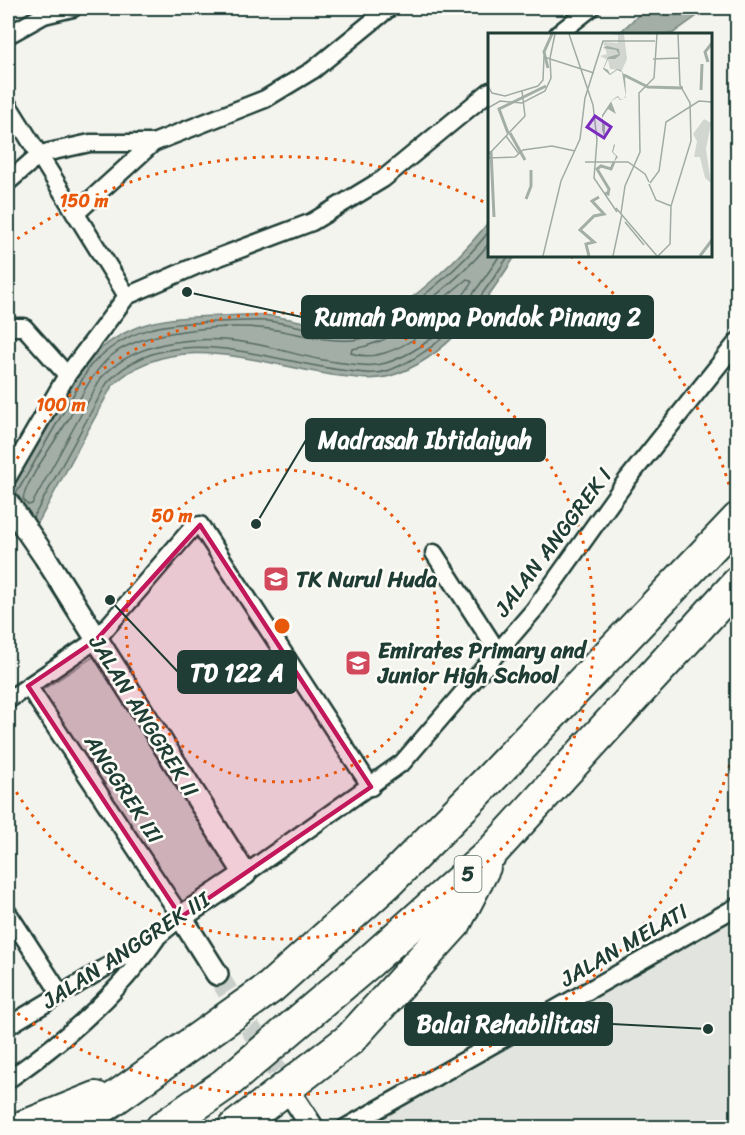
<svg xmlns="http://www.w3.org/2000/svg" width="745" height="1135" viewBox="0 0 745 1135" font-family="Sriracha,sans-serif">
<style>
.built{fill:#e2e5df}
.green{fill:#d1d6d1;stroke:#788a82;stroke-width:1.5}
.water{fill:#a3aea7;stroke:#6e8179;stroke-width:1.5}
.lines{fill:none;stroke-linecap:round;stroke-linejoin:round}
.shore{stroke:#546a62;stroke-width:1.5}
.tertiary-tunnel{stroke:#c9cfca;stroke-width:21;stroke-dasharray:21 10;stroke-linecap:butt}
.minor-casing{stroke:#1f3d34;stroke-width:21}
.tertiary-casing{stroke:#1f3d34;stroke-width:26}
.motorway-casing{stroke:#1f3d34;stroke-width:36}
.minor{stroke:#fdfcf7;stroke-width:16}
.tertiary{stroke:#fdfcf7;stroke-width:21}
.motorway{stroke:#fdfcf7;stroke-width:32}
.marked{fill:#c2185b;fill-opacity:0.2;stroke:#c2185b;stroke-width:4.5;stroke-linejoin:round}
.ring{fill:none;stroke:#e8590c;stroke-width:3;stroke-dasharray:3 6}
.labels{text-anchor:middle;dominant-baseline:central;stroke-width:5;stroke-linejoin:round;paint-order:stroke}
.shield{fill:#fdfcf7;stroke:#62766e;stroke-width:1.5}
.shield-label{font-size:21px;font-weight:bold;fill:#1f3d34}
.street-label{font-size:22px;fill:#1f3d34;stroke:#fdfcf7}
.poi-label{font-size:22px;font-weight:bold;fill:#1f3d34;stroke:#fdfcf7;text-anchor:start}
.inset-river{fill:none;stroke:#a3aea7;stroke-width:3}
.inset-road{fill:none;stroke:#9faba4;stroke-width:1.5}
.view{fill:#7b2cbf;fill-opacity:0.15;stroke:#7b2cbf;stroke-width:3}
.inset-edge{fill:none;stroke:#1f3d34;stroke-width:3}
.centre{fill:#e8590c;stroke:#fdfcf7;stroke-width:3}
.ring-label{font-size:18px;text-anchor:middle;font-weight:bold;fill:#e8590c;stroke:#fdfcf7;stroke-width:5;stroke-linejoin:round;paint-order:stroke}
.leader{fill:none;stroke:#1f3d34;stroke-width:2}
.callout-dot{fill:#1f3d34;stroke:#fdfcf7;stroke-width:2}
.callout{fill:#1f3d34;stroke:#1f3d34;stroke-width:2}
.callout-label{font-size:24px;text-anchor:middle;font-weight:bold;fill:#fff}
</style>
<rect width="100%" height="100%" fill="#f4f4ef"/>
<filter id="ink" filterUnits="userSpaceOnUse"><feTurbulence type="fractalNoise" baseFrequency=".0167" numOctaves="2"/><feDisplacementMap in="SourceGraphic" scale="12" xChannelSelector="R" yChannelSelector="G"/><feConvolveMatrix kernelMatrix="1 2 1 2 8 2 1 2 1" color-interpolation-filters="sRGB"/></filter>
<g filter="url(#ink)">
<path class="built" d="M 737,899 L 737,1127 L 322,1128 L 616,965 Z"/>
<path class="green" d="M 99,653 L 240,869 L 180,908 L 39,692 Z"/>
<g class="water">
<path d="M 646,8 L 708,8 L 672,34 L 618,34 Z"/>
<path d="M 490,220 L 490,255 L 516,255 C 485,303 448,359 390,376 C 373,381 356,378 340,376 C 267,367 174,325 112,386 L 32,534 L 8,496 L 85,363 C 127,320 164,317 221,316 C 238,316 255,313 271,316 C 304,320 342,335 374,321 C 411,305 466,252 490,220 Z"/>
</g>
<g class="lines">
<g class="shore">
<path d="M 490,242 C 466,273 399,332 360,339 C 330,344 299,333 270,329 C 229,324 142,329 111,356 C 91,373 81,398 68,420 C 57,438 26,481 23,499 L 28,505 L 32,504 L 101,378 C 139,337 204,335 255,344 C 282,349 308,359 336,362 C 352,364 370,368 386,363 C 438,347 472,298 500,255"/>
<path d="M 467,279 L 472,282 C 454,314 390,369 351,353 L 352,349 C 399,342 431,308 467,279 Z"/>
<path d="M 16,494 L 90,366 C 129,326 165,323 218,322 C 235,322 252,320 268,321 C 298,324 328,337 358,331 C 399,324 465,263 490,230"/>
<path d="M 33,518 L 107,383 C 167,317 267,361 341,370 C 357,372 374,376 390,370 C 446,348 478,303 509,255"/>
</g>
<path class="tertiary-tunnel" d="M 217,974 L 294,1099"/>
<g class="minor-casing">
<g id="minor">
<path d="M 558,34 L 591,8"/>
<path d="M 8,35 L 44,15 L 73,8"/>
<path d="M 8,105 L 127,296"/>
<path d="M 8,182 L 40,154 L 90,143 L 153,143"/>
<path d="M 75,214 L 153,143 L 265,99 L 313,70 L 389,8"/>
<path d="M 8,327 L 24,327 L 67,375"/>
<path d="M 8,477 L 67,375 L 127,296 L 198,265 L 312,222 L 383,179 L 490,91"/>
<path d="M 434,553 L 498,652"/>
<path d="M 8,700 L 96,640 L 193,527 L 200,525 L 371,787"/>
<path d="M 245,874 L 403,762 L 534,610 L 627,480 L 738,341"/>
<path d="M 8,913 L 60,993"/>
<path d="M 8,1026 L 158,936 L 181,917 L 28,686"/>
<path d="M 8,1080 C 64,1041 117,996 156,939"/>
<path d="M 345,1128 L 738,906"/>
</g>
</g>
<g class="tertiary-casing">
<g id="tertiary">
<path d="M 8,503 L 45,557 L 245,874 L 181,917 L 217,974"/>
<path d="M 296,1102 L 313,1128"/>
</g>
</g>
<g class="motorway-casing">
<g id="motorway">
<path d="M 21,1128 L 96,1098"/>
<path d="M 73,1128 L 271,987 L 388,882 L 490,779 L 738,519"/>
<path d="M 162,1128 L 224,1085 L 369,962 L 491,853 L 738,583"/>
<path d="M 234,1128 L 350,1039 L 455,923 L 484,867"/>
</g>
</g>
<use href="#minor" class="minor"/>
<use href="#tertiary" class="tertiary"/>
<use href="#motorway" class="motorway"/>
</g>
</g>
<path class="marked" d="M 200,525 L 371,787 L 181,917 L 28,686 L 96,640 Z"/>
<g class="ring">
<circle cx="282" cy="626" r="156"/>
<path d="M8 474A313 313 0 1 1 8 778"/>
<path d="M737 739A469 469 0 0 1 10 1008M10 244A469 469 0 0 1 488 204M571 256A469 469 0 0 1 737 513"/>
</g>
<defs>
<g id="school-square" transform="scale(1.35)"><rect x="-9" y="-9" width="18" height="18" rx="4" fill="#d1495b" stroke="#fdfcf7"/><path d="M0-5L7-2L0 1L-7-2ZM-4 1L0 2.5L4 1V4Q0 6-4 4Z" fill="#fff"/></g>
</defs>
<g fill-rule="evenodd">
<use href="#school-square" x="276" y="579"/>
<use href="#school-square" x="358" y="663"/>
</g>
<g class="labels">
<rect class="shield" x="454.5" y="856" width="27" height="36" rx="4.5"/>
<g class="shield-label">
<text x="468" y="874">5</text>
</g>
<g class="street-label">
<text transform="translate(553 542) rotate(-53)">JALAN ANGGREK I</text>
<text transform="translate(144 716) rotate(58)">JALAN ANGGREK II</text>
<text transform="translate(124 789) rotate(57)">ANGGREK III</text>
<text transform="translate(624 945) rotate(-30)">JALAN MELATI</text>
<text transform="translate(126 950) rotate(-33)">JALAN ANGGREK III</text>
</g>
<g class="poi-label">
<text x="296" y="579">TK Nurul Huda</text>
<text x="378" y="650">Emirates Primary and<tspan x="378" dy="25">Junior High School</tspan></text>
</g>
</g>
<g transform="translate(488 33)">
<rect width="224" height="224" fill="#f4f4ef"/>
<path d="M 124,1 L 136,1 L 139,26 L 134,37 L 122,36 L 120,27 L 112,23 L 119,21 L 115,9 L 130,10 L 130,2 ZM 216,86 L 223,90 L 218,116 L 223,150 L 217,145 L 212,124 L 206,124 L 209,108 L 205,101 Z" fill="#d1d6d1"/>
<path d="M 119,13 L 131,16 L 132,22 L 127,26 L 120,26 L 116,35 L 120,37 L 122,41 L 129,36 L 133,37 L 137,43 L 138,63 L 134,67 L 132,67 L 130,64 L 123,68 L 128,81 L 120,76 L 114,85 L 117,92 L 117,107 L 126,111 L 127,112 L 125,119 L 130,124 L 126,129 L 128,123 L 124,119 L 126,111 L 117,107 L 114,97 L 114,82 L 124,67 L 130,63 L 133,67 L 138,64 L 134,39 L 129,37 L 122,42 L 115,36 L 120,24 L 131,21 L 128,17 L 115,15 Z" fill="#a3aea7"/>
<path class="inset-river" d="M 220,29 L 217,19 L 224,10M 60,35 L 56,19 L 64,1M 136,42 L 160,54 L 195,55M 213,57 L 214,31M 20,100 L 11,76 L 58,53M 22,100 L 37,127M 3,118 L 6,184M 117,160 L 120,161 L 121,156 L 109,136 L 113,133 L 123,136 L 126,129M 38,166 L 43,153 L 43,137M 101,223 L 98,211 L 106,209 L 92,197 L 106,183 L 116,181 L 104,168 L 111,164M 212,223 L 224,207"/>
<path class="inset-road" d="M 81,1 L 105,72 L 109,107 L 106,145 L 129,179M 165,26 L 191,25M 0,53 L 4,60 L 17,63 L 50,53 L 55,47 L 56,24 L 106,40M 0,75 L 12,68 L 34,70 L 57,58 L 63,45 L 62,25 L 67,1M 18,103 L 31,121M 0,122 L 37,83 L 34,58M 0,125 L 27,124 L 35,117 L 64,113 L 87,118M 97,129 L 140,129 L 157,141 L 161,149M 162,150 L 171,138 L 178,89 L 211,68 L 224,69M 161,151 L 168,167 L 183,173M 128,175 L 169,223M 133,180 L 137,153 L 152,119 L 151,60 L 166,45 L 169,1M 137,189 L 156,212M 55,223 L 73,148 L 92,106 L 97,65 L 115,8 L 167,8M 125,223 L 134,181M 170,223 L 182,211 L 183,173 L 203,108 L 202,70 L 192,52 L 190,1"/>
<path class="view" d="M 107,83 L 123,94 L 116,105 L 99,94 Z"/>
<rect width="224" height="224" class="inset-edge"/>
</g>
<circle cx="282" cy="626" r="9" class="centre"/>
<g class="ring-label">
<text x="84" y="207">150 m</text>
<text x="61" y="411">100 m</text>
<text x="172" y="522">50 m</text>
</g>
<path class="leader" d="M187 292L302 317M256 524L306 440M110 600L178 672M708 1029L612 1024"/>
<g class="callout-dot">
<circle cx="187" cy="292" r="6"/>
<circle cx="256" cy="524" r="6"/>
<circle cx="110" cy="600" r="6"/>
<circle cx="708" cy="1029" r="6"/>
</g>
<g class="callout">
<rect x="302" y="296" width="351" height="42" rx="6"/>
<rect x="306" y="419" width="239" height="42" rx="6"/>
<rect x="178" y="651" width="118" height="42" rx="6"/>
<rect x="405" y="1003" width="207" height="42" rx="6"/>
</g>
<g class="callout-label">
<text x="478" y="325">Rumah Pompa Pondok Pinang 2</text>
<text x="425" y="448">Madrasah Ibtidaiyah</text>
<text x="237" y="681">TD 122 A</text>
<text x="508" y="1032">Balai Rehabilitasi</text>
</g>
<rect width="745" height="1135" fill="none" stroke="#fdfcf7" stroke-width="30"/>
<rect x="15" y="15" width="715" height="1105" fill="none" stroke="#1f3d34" stroke-width="2" filter="url(#ink)"/>
</svg>
